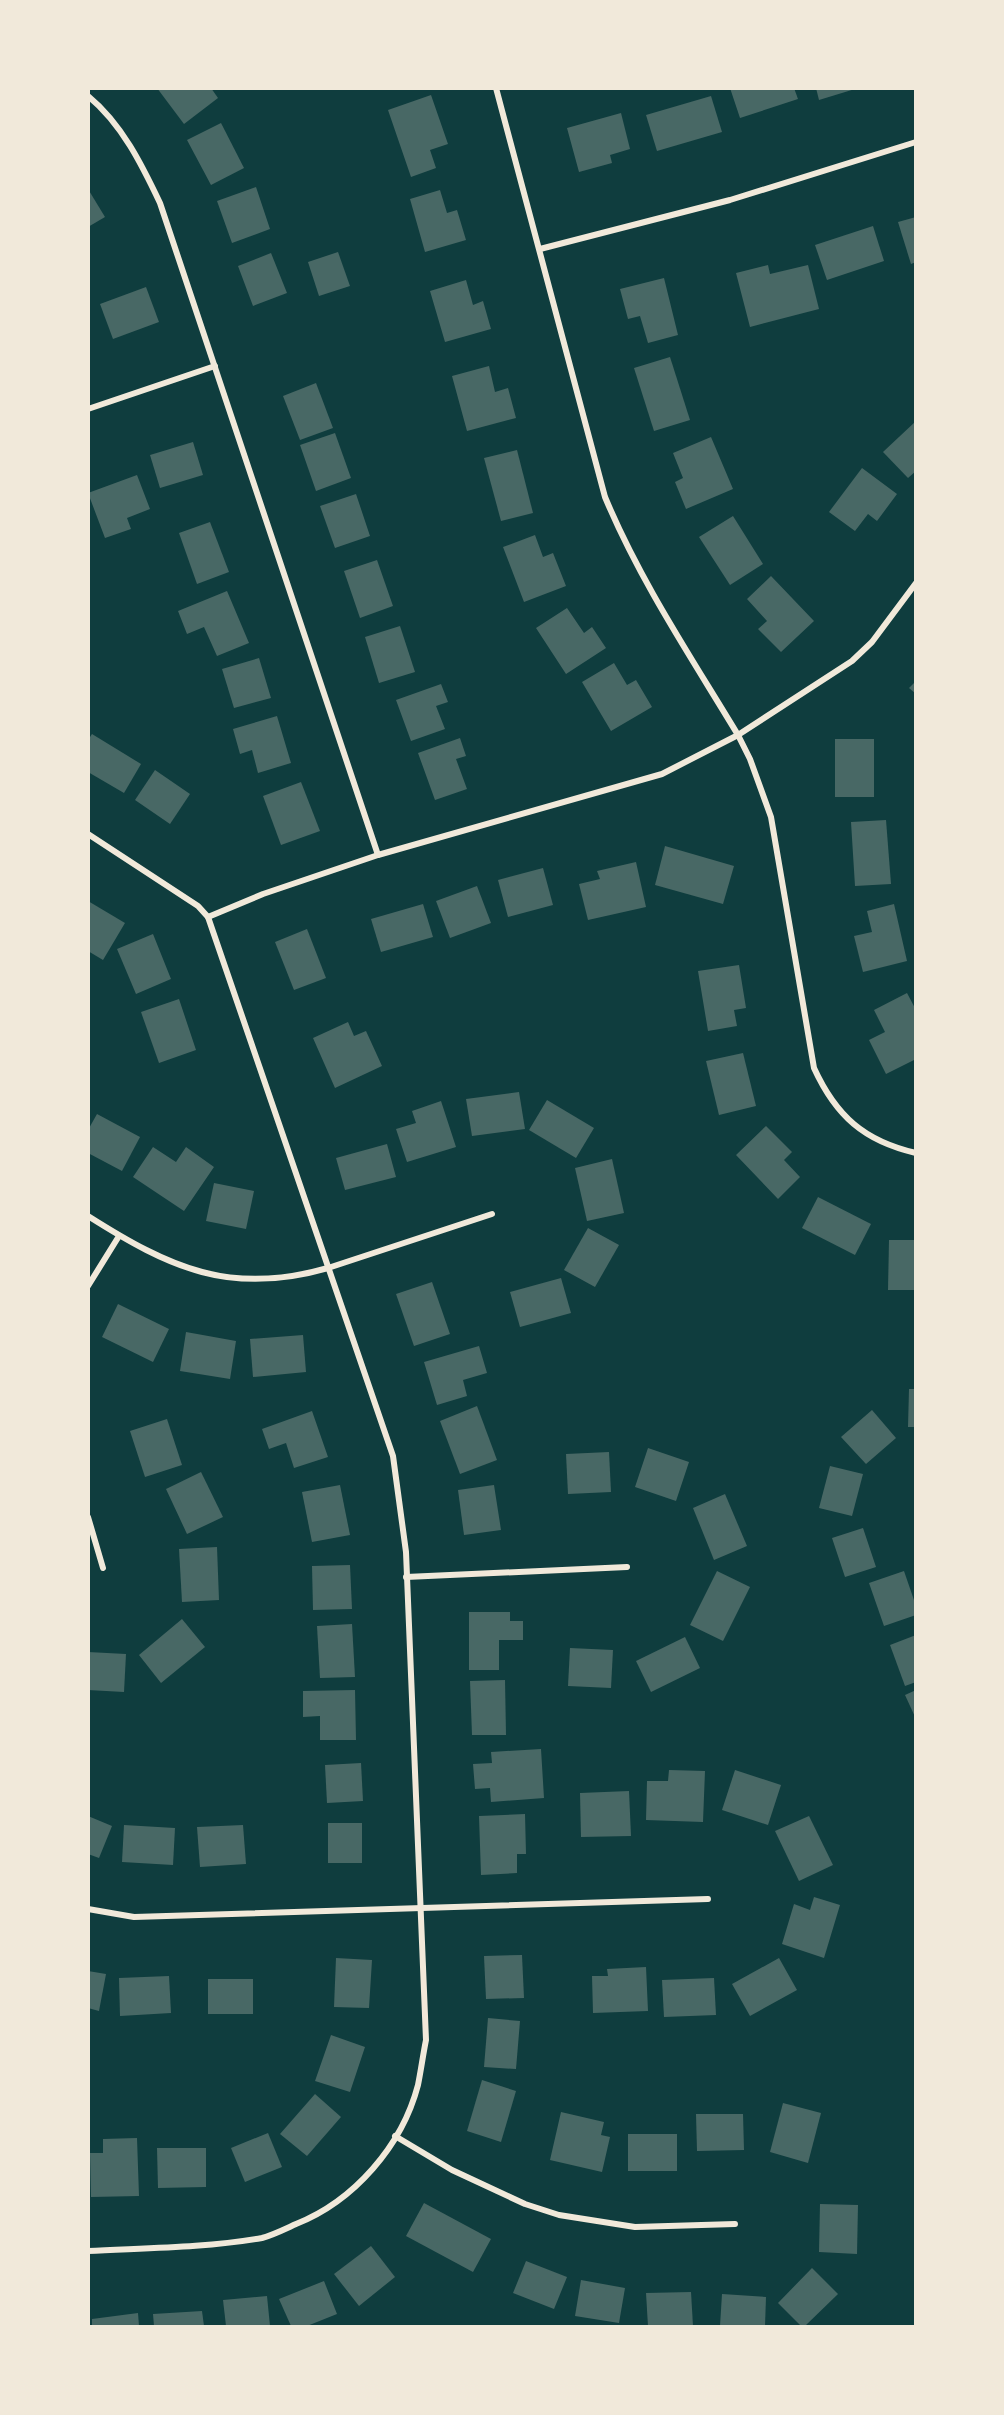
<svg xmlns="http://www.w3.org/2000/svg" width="1004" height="2415" viewBox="0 0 1004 2415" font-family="'Fira Sans Condensed',sans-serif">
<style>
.building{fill:#486865}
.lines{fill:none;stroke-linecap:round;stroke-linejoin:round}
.minor{stroke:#f1e9da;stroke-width:6}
</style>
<rect width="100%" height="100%" fill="#0f3d3e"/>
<g class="building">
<path d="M 157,88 L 211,88 L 218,98 L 184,124 Z"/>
<path d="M 730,88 L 794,88 L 798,99 L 740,118 Z"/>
<path d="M 816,88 L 855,88 L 855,89 L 819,100 Z"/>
<path d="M 431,95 L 448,144 L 430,150 L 436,168 L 411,177 L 388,110 Z"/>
<path d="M 711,96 L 722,132 L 657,151 L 646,115 Z"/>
<path d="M 621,113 L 630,149 L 610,155 L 612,163 L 579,172 L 567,128 Z"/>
<path d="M 221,123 L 244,168 L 211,185 L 187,140 Z"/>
<path d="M 256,187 L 270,229 L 232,243 L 217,201 Z"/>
<path d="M 88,189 L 105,217 L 88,227 Z"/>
<path d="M 440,190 L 447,213 L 457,210 L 466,240 L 425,252 L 410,199 Z"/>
<path d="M 916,217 L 916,262 L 911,264 L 898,222 Z"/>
<path d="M 873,226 L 884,261 L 827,280 L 815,245 Z"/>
<path d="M 338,252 L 350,286 L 319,296 L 308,262 Z"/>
<path d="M 271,253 L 287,293 L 253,306 L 238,266 Z"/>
<path d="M 768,265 L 770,274 L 808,265 L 819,309 L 750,327 L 736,273 Z"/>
<path d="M 664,278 L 678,335 L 648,343 L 640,316 L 628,319 L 620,289 Z"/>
<path d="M 466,280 L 473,305 L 483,301 L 491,329 L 445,342 L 430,291 Z"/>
<path d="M 146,287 L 159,322 L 113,339 L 100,304 Z"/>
<path d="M 670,357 L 690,420 L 654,431 L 634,368 Z"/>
<path d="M 489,366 L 495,392 L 508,388 L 516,418 L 467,431 L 452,376 Z"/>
<path d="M 316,383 L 333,428 L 300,440 L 283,396 Z"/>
<path d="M 916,421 L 916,471 L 908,478 L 883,452 Z"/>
<path d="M 335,433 L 351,478 L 316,491 L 300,445 Z"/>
<path d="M 711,437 L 733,489 L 686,509 L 675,482 L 683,478 L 673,453 Z"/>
<path d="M 193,442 L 203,475 L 160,488 L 150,455 Z"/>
<path d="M 517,450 L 533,513 L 501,521 L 484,458 Z"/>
<path d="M 862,468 L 897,494 L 877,521 L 868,514 L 855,531 L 829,512 Z"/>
<path d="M 137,475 L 150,509 L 127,518 L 131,529 L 105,538 L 88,493 Z"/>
<path d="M 356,494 L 370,536 L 335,548 L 320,506 Z"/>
<path d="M 733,516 L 763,564 L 730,585 L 699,537 Z"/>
<path d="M 210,522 L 229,572 L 197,584 L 179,533 Z"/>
<path d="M 535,535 L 543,557 L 553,553 L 566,586 L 524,602 L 503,547 Z"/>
<path d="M 377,560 L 393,606 L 360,618 L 344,571 Z"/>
<path d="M 771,576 L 814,621 L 781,652 L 758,629 L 767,621 L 747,599 Z"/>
<path d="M 227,591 L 249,643 L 217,656 L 204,627 L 187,634 L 178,611 Z"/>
<path d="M 567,608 L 584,633 L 592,627 L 606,648 L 566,674 L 536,628 Z"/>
<path d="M 400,626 L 415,672 L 379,683 L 365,637 Z"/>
<path d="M 259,658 L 271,698 L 234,708 L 222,669 Z"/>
<path d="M 614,663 L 627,685 L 636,680 L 652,707 L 611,731 L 582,682 Z"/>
<path d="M 916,681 L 916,694 L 909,688 Z"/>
<path d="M 441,684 L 448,702 L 436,706 L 445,729 L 411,741 L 396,700 Z"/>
<path d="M 277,716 L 291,763 L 258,773 L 252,750 L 240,754 L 233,729 Z"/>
<path d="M 92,734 L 141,764 L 124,793 L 88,772 L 88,740 Z"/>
<path d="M 460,738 L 466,756 L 456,759 L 467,789 L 435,800 L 418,753 Z"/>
<rect x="835" y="739" width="39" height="58"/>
<path d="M 155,770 L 190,794 L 170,824 L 135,800 Z"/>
<path d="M 301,782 L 320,831 L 281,845 L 263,796 Z"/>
<path d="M 886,820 L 891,884 L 855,886 L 851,822 Z"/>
<path d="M 665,846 L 734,866 L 723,904 L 655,885 Z"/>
<path d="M 636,862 L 646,907 L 588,920 L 579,884 L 600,879 L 597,871 Z"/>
<path d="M 543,868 L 553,905 L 508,917 L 498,880 Z"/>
<path d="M 477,886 L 491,923 L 450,938 L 436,901 Z"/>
<path d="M 88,901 L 125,923 L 103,960 L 88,951 Z"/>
<path d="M 423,904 L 433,937 L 381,952 L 371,919 Z"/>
<path d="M 894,904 L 907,961 L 863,972 L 854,936 L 872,932 L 867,911 Z"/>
<path d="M 307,929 L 326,978 L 294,990 L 275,942 Z"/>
<path d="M 153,934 L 171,979 L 136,994 L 117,949 Z"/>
<path d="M 739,965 L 746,1008 L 734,1010 L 737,1026 L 708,1031 L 698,971 Z"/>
<path d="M 907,993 L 916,1010 L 916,1059 L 886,1074 L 869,1040 L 885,1032 L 874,1010 Z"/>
<path d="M 179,999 L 196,1050 L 159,1063 L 141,1012 Z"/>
<path d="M 348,1022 L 354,1036 L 366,1031 L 382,1066 L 335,1088 L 313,1038 Z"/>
<path d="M 743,1053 L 756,1106 L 719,1115 L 706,1061 Z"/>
<path d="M 519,1092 L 525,1129 L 472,1136 L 466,1099 Z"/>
<path d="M 547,1100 L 594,1128 L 576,1158 L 529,1130 Z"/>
<path d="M 441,1101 L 456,1147 L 407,1162 L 396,1129 L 416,1123 L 412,1111 Z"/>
<path d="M 97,1114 L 140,1137 L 122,1171 L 88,1153 L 88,1130 Z"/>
<path d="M 766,1126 L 792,1152 L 784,1160 L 800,1177 L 778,1199 L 736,1155 Z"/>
<path d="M 387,1144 L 396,1177 L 345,1190 L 336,1158 Z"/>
<path d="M 153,1147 L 176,1162 L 186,1147 L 214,1167 L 184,1211 L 133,1177 Z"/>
<path d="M 612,1159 L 624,1213 L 587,1221 L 575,1168 Z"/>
<path d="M 214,1183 L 254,1191 L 246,1229 L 206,1221 Z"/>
<path d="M 818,1197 L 871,1224 L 855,1255 L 802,1228 Z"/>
<path d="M 588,1228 L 619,1245 L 595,1287 L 564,1270 Z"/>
<path d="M 889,1240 L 916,1240 L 916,1290 L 888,1290 Z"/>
<path d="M 561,1278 L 571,1313 L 520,1327 L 510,1292 Z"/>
<path d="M 432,1282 L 450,1334 L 414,1346 L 396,1294 Z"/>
<path d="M 118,1304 L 169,1329 L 153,1362 L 102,1337 Z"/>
<path d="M 186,1332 L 236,1341 L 230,1379 L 180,1371 Z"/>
<path d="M 303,1335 L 306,1372 L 253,1377 L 250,1339 Z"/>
<path d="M 479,1346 L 487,1373 L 463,1380 L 467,1396 L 437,1405 L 424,1362 Z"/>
<path d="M 909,1389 L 916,1389 L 916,1427 L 908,1427 Z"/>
<path d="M 477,1406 L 497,1460 L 460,1474 L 440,1421 Z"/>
<path d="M 872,1410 L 896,1438 L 866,1464 L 841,1437 Z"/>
<path d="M 312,1411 L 328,1457 L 294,1468 L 286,1443 L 269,1449 L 262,1429 Z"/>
<path d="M 167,1419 L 182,1465 L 145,1477 L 130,1431 Z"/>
<path d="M 648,1448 L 689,1462 L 676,1501 L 635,1487 Z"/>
<path d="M 609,1452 L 611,1492 L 568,1494 L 566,1454 Z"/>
<path d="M 830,1466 L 863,1474 L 852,1516 L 819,1508 Z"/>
<path d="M 201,1472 L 223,1517 L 187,1534 L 166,1489 Z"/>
<path d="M 340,1485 L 350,1535 L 312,1542 L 302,1492 Z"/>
<path d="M 494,1485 L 501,1530 L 464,1535 L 458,1490 Z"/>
<path d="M 725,1494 L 747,1546 L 714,1560 L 693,1508 Z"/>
<path d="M 863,1528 L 876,1567 L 845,1577 L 832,1538 Z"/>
<path d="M 217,1547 L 219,1600 L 182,1602 L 179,1549 Z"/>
<path d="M 350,1565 L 352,1609 L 313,1610 L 312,1566 Z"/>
<path d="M 717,1571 L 750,1587 L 723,1641 L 690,1625 Z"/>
<path d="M 904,1571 L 916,1606 L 916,1615 L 884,1626 L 869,1583 Z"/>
<path d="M 469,1612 L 510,1612 L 510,1621 L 523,1621 L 523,1640 L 499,1640 L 499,1670 L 469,1670 Z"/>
<path d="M 182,1619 L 205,1647 L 161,1683 L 139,1655 Z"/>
<path d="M 352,1624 L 355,1677 L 320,1678 L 317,1626 Z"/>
<path d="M 916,1635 L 916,1682 L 905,1686 L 890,1645 Z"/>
<path d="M 685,1637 L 700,1668 L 651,1692 L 636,1661 Z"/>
<path d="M 570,1648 L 613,1650 L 611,1688 L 568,1686 Z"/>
<path d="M 88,1652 L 126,1654 L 124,1692 L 88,1690 Z"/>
<path d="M 505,1680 L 506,1735 L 472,1735 L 470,1681 Z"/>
<path d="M 355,1690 L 356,1740 L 320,1740 L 320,1716 L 303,1717 L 303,1691 Z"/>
<path d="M 916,1690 L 916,1719 L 905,1695 Z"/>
<path d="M 541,1749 L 544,1798 L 491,1802 L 490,1788 L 475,1789 L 473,1764 L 492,1763 L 491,1752 Z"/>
<path d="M 361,1763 L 363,1801 L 327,1803 L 325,1765 Z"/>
<path d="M 669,1770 L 705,1771 L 703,1822 L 646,1820 L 647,1781 L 668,1781 Z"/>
<path d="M 735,1770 L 781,1785 L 768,1825 L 722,1810 Z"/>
<path d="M 629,1791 L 631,1836 L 581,1837 L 580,1793 Z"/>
<path d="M 525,1814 L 526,1854 L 517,1854 L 517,1873 L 481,1875 L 479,1816 Z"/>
<path d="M 88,1816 L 112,1826 L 99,1858 L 88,1854 Z"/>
<path d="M 809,1816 L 833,1865 L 799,1881 L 775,1831 Z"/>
<rect x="328" y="1823" width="34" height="40"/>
<path d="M 124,1825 L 175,1828 L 173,1865 L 122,1862 Z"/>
<path d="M 243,1825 L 246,1864 L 200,1867 L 197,1827 Z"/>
<path d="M 814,1897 L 840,1905 L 824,1958 L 782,1944 L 794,1904 L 810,1910 Z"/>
<path d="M 522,1955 L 524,1998 L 486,1999 L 484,1956 Z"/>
<path d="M 336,1958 L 372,1960 L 369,2008 L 334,2007 Z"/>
<path d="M 779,1958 L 797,1990 L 750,2016 L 732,1984 Z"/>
<path d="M 646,1967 L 648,2011 L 593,2013 L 592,1976 L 608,1976 L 607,1969 Z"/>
<path d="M 88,1971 L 106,1974 L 99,2011 L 88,2008 Z"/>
<path d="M 169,1976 L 171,2013 L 120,2016 L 119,1978 Z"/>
<path d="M 714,1978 L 716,2015 L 664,2017 L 662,1980 Z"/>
<rect x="208" y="1979" width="45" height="35"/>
<path d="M 488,2018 L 520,2021 L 516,2069 L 484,2067 Z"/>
<path d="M 331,2035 L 365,2047 L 350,2092 L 315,2081 Z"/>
<path d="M 482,2080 L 516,2091 L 501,2142 L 467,2131 Z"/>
<path d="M 315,2094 L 341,2117 L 307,2156 L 280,2134 Z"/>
<path d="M 783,2103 L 821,2113 L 808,2163 L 770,2152 Z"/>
<path d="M 561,2112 L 604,2122 L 601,2135 L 610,2137 L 602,2172 L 550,2160 Z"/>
<path d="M 696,2114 L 743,2114 L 744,2150 L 697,2151 Z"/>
<path d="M 268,2133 L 282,2167 L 245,2182 L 231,2148 Z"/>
<rect x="628" y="2134" width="49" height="37"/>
<path d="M 137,2138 L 139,2196 L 91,2197 L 90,2153 L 103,2153 L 103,2139 Z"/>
<path d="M 157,2148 L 206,2148 L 206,2187 L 158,2188 Z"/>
<path d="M 424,2203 L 491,2239 L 473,2272 L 406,2236 Z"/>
<path d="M 820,2204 L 858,2205 L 857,2254 L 819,2252 Z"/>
<path d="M 371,2246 L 395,2277 L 359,2306 L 334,2274 Z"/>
<path d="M 526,2261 L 567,2277 L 554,2309 L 513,2293 Z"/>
<path d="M 812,2268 L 838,2294 L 805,2326 L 801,2326 L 778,2303 Z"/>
<path d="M 581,2280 L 625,2288 L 619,2323 L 575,2316 Z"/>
<path d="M 324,2281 L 337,2314 L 307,2326 L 291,2326 L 279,2299 Z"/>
<path d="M 691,2292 L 693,2326 L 648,2326 L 646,2293 Z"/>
<path d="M 722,2294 L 766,2297 L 765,2326 L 720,2326 Z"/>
<path d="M 267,2296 L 270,2326 L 226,2326 L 223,2300 Z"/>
<path d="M 202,2311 L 204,2326 L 154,2326 L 153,2314 Z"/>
<path d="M 138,2313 L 139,2326 L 92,2326 L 92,2319 Z"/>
</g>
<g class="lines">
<g class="minor">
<path d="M 496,88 L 605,497 C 640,581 691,657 738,735 L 750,759 L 771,817 L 814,1068 C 836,1116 864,1141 916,1153"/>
<path d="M 88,96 C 122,124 142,165 160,203 L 378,855"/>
<path d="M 540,249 L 730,200 L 916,142"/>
<path d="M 88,409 L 215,366"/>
<path d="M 88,834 L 198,906 L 208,917 L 393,1456 L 406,1552 L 426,2040 C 423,2055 421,2070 418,2085 C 402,2146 354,2201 296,2224 C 285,2229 273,2235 262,2238 C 205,2248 146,2248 88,2251"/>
<path d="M 208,917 L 263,894 L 378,855 L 662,774 L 738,735 L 852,661 L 872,642 L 916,583"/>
<path d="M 88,1216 C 170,1268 230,1296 328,1268 L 492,1214"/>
<path d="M 88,1286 L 119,1236"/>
<path d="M 88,1517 L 103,1568"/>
<path d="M 406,1577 L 627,1567"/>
<path d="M 88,1909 L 134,1917 L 708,1899"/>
<path d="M 395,2136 L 452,2170 L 525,2204 L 559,2215 L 635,2227 L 735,2224"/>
</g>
</g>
<rect width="1004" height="2415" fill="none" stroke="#f1e9da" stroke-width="180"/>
</svg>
